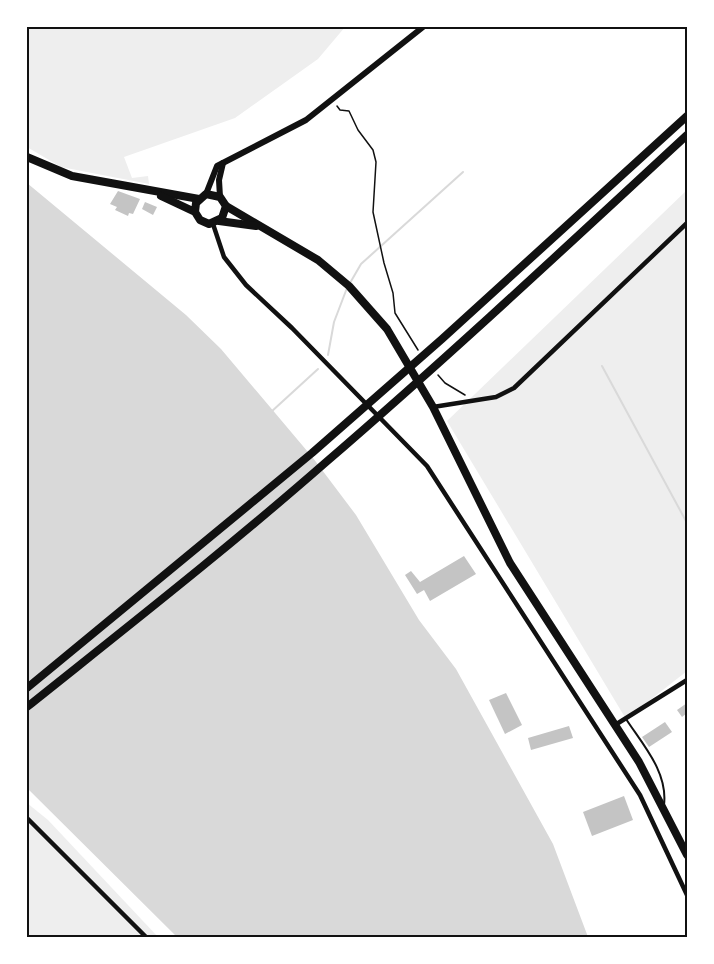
<svg xmlns="http://www.w3.org/2000/svg" width="714" height="964" viewBox="0 0 714 964" font-family="Inter,sans-serif">
<style>
.green{fill:#eee}
.water{fill:#d9d9d9}
.lines{fill:none;stroke-linecap:round;stroke-linejoin:round}
.stream{stroke:#d9d9d9;stroke-width:2}
.building{fill:#c4c4c4}
.path{stroke:#111;stroke-width:1.5}
.service{stroke:#111;stroke-width:2}
.minor{stroke:#111;stroke-width:4.5}
.tertiary{stroke:#111;stroke-width:6}
.primary{stroke:#111;stroke-width:8}
.motorway{stroke:#111;stroke-width:8}
.neatline{fill:none;stroke:#111;stroke-width:2}
</style>
<rect width="100%" height="100%" fill="#fff"/>
<g class="green">
<path d="M 27,27 L 345,27 L 318,59 L 235,118 L 124,157 L 132,178 L 148,176 L 149,184 L 61,167 L 27,147 Z"/>
<path d="M 687,190 L 687,671 L 626,719 L 447,421 Z"/>
<path d="M 27,803 L 48,820 L 158,937 L 27,937 Z"/>
</g>
<path class="water" d="M 27,183 L 186,315 L 221,349 L 313,458 L 356,515 L 419,620 L 456,669 L 553,844 L 588,937 L 177,937 L 27,788 Z"/>
<g class="lines">
<g class="stream">
<path d="M 350,283 L 361,264 L 463,172"/>
<path d="M 328,355 L 334,322 L 347,288"/>
<path d="M 602,366 L 687,523"/>
<path d="M 271,412 L 318,369"/>
</g>
</g>
<g class="building">
<path d="M 118,191 L 140,199 L 133,214 L 129,213 L 128,216 L 115,210 L 117,207 L 110,204 Z"/>
<path d="M 145,202 L 157,207 L 153,215 L 142,209 Z"/>
<path d="M 464,556 L 476,574 L 430,601 L 424,590 L 417,594 L 405,575 L 411,571 L 420,582 Z"/>
<path d="M 506,693 L 522,725 L 505,734 L 489,700 Z"/>
<path d="M 687,703 L 687,713 L 682,717 L 677,710 Z"/>
<path d="M 665,722 L 672,732 L 649,747 L 642,737 Z"/>
<path d="M 569,726 L 573,738 L 531,750 L 528,738 Z"/>
<path d="M 624,796 L 633,820 L 592,836 L 583,812 Z"/>
</g>
<g class="lines">
<g class="path">
<path d="M 337,106 L 340,110 L 349,111 L 358,130 L 373,150 L 376,162 L 373,212 L 384,263 L 393,293 L 395,313 L 418,350"/>
<path d="M 438,375 L 445,383 L 465,395"/>
</g>
<path class="service" d="M 626,719 C 643,745 668,772 664,805"/>
<g class="minor">
<path d="M 213,224 L 224,257 L 246,285 L 292,328 L 427,466 L 640,795 L 687,895"/>
<path d="M 433,407 L 496,397 L 514,388 L 687,223"/>
<path d="M 615,725 L 687,680"/>
<path d="M 27,818 L 146,937"/>
</g>
<g class="tertiary">
<path d="M 206,194 L 217,166 L 306,120 L 423,27"/>
<path d="M 220,197 L 219,180 L 223,163"/>
</g>
<g class="primary">
<path d="M 27,157 L 72,176 L 199,199"/>
<path d="M 161,196 L 195,212 L 200,220 L 209,224 L 222,218 L 226,206 L 220,197 L 206,194 L 196,203 L 195,212"/>
<path d="M 226,206 L 318,260 L 349,286 L 387,329 L 433,407 L 510,563 L 639,762 L 687,855"/>
<path d="M 219,221 L 256,226"/>
</g>
<g class="motorway">
<path d="M 27,688 L 312,453 L 442,339 L 687,116"/>
<path d="M 27,707 C 127,627 228,548 325,463 C 448,357 567,246 687,135"/>
</g>
</g>
<rect width="714" height="964" fill="none" stroke="#ffffff" stroke-width="57"/>
<rect x="28" y="28" width="658" height="908" class="neatline"/>
</svg>
